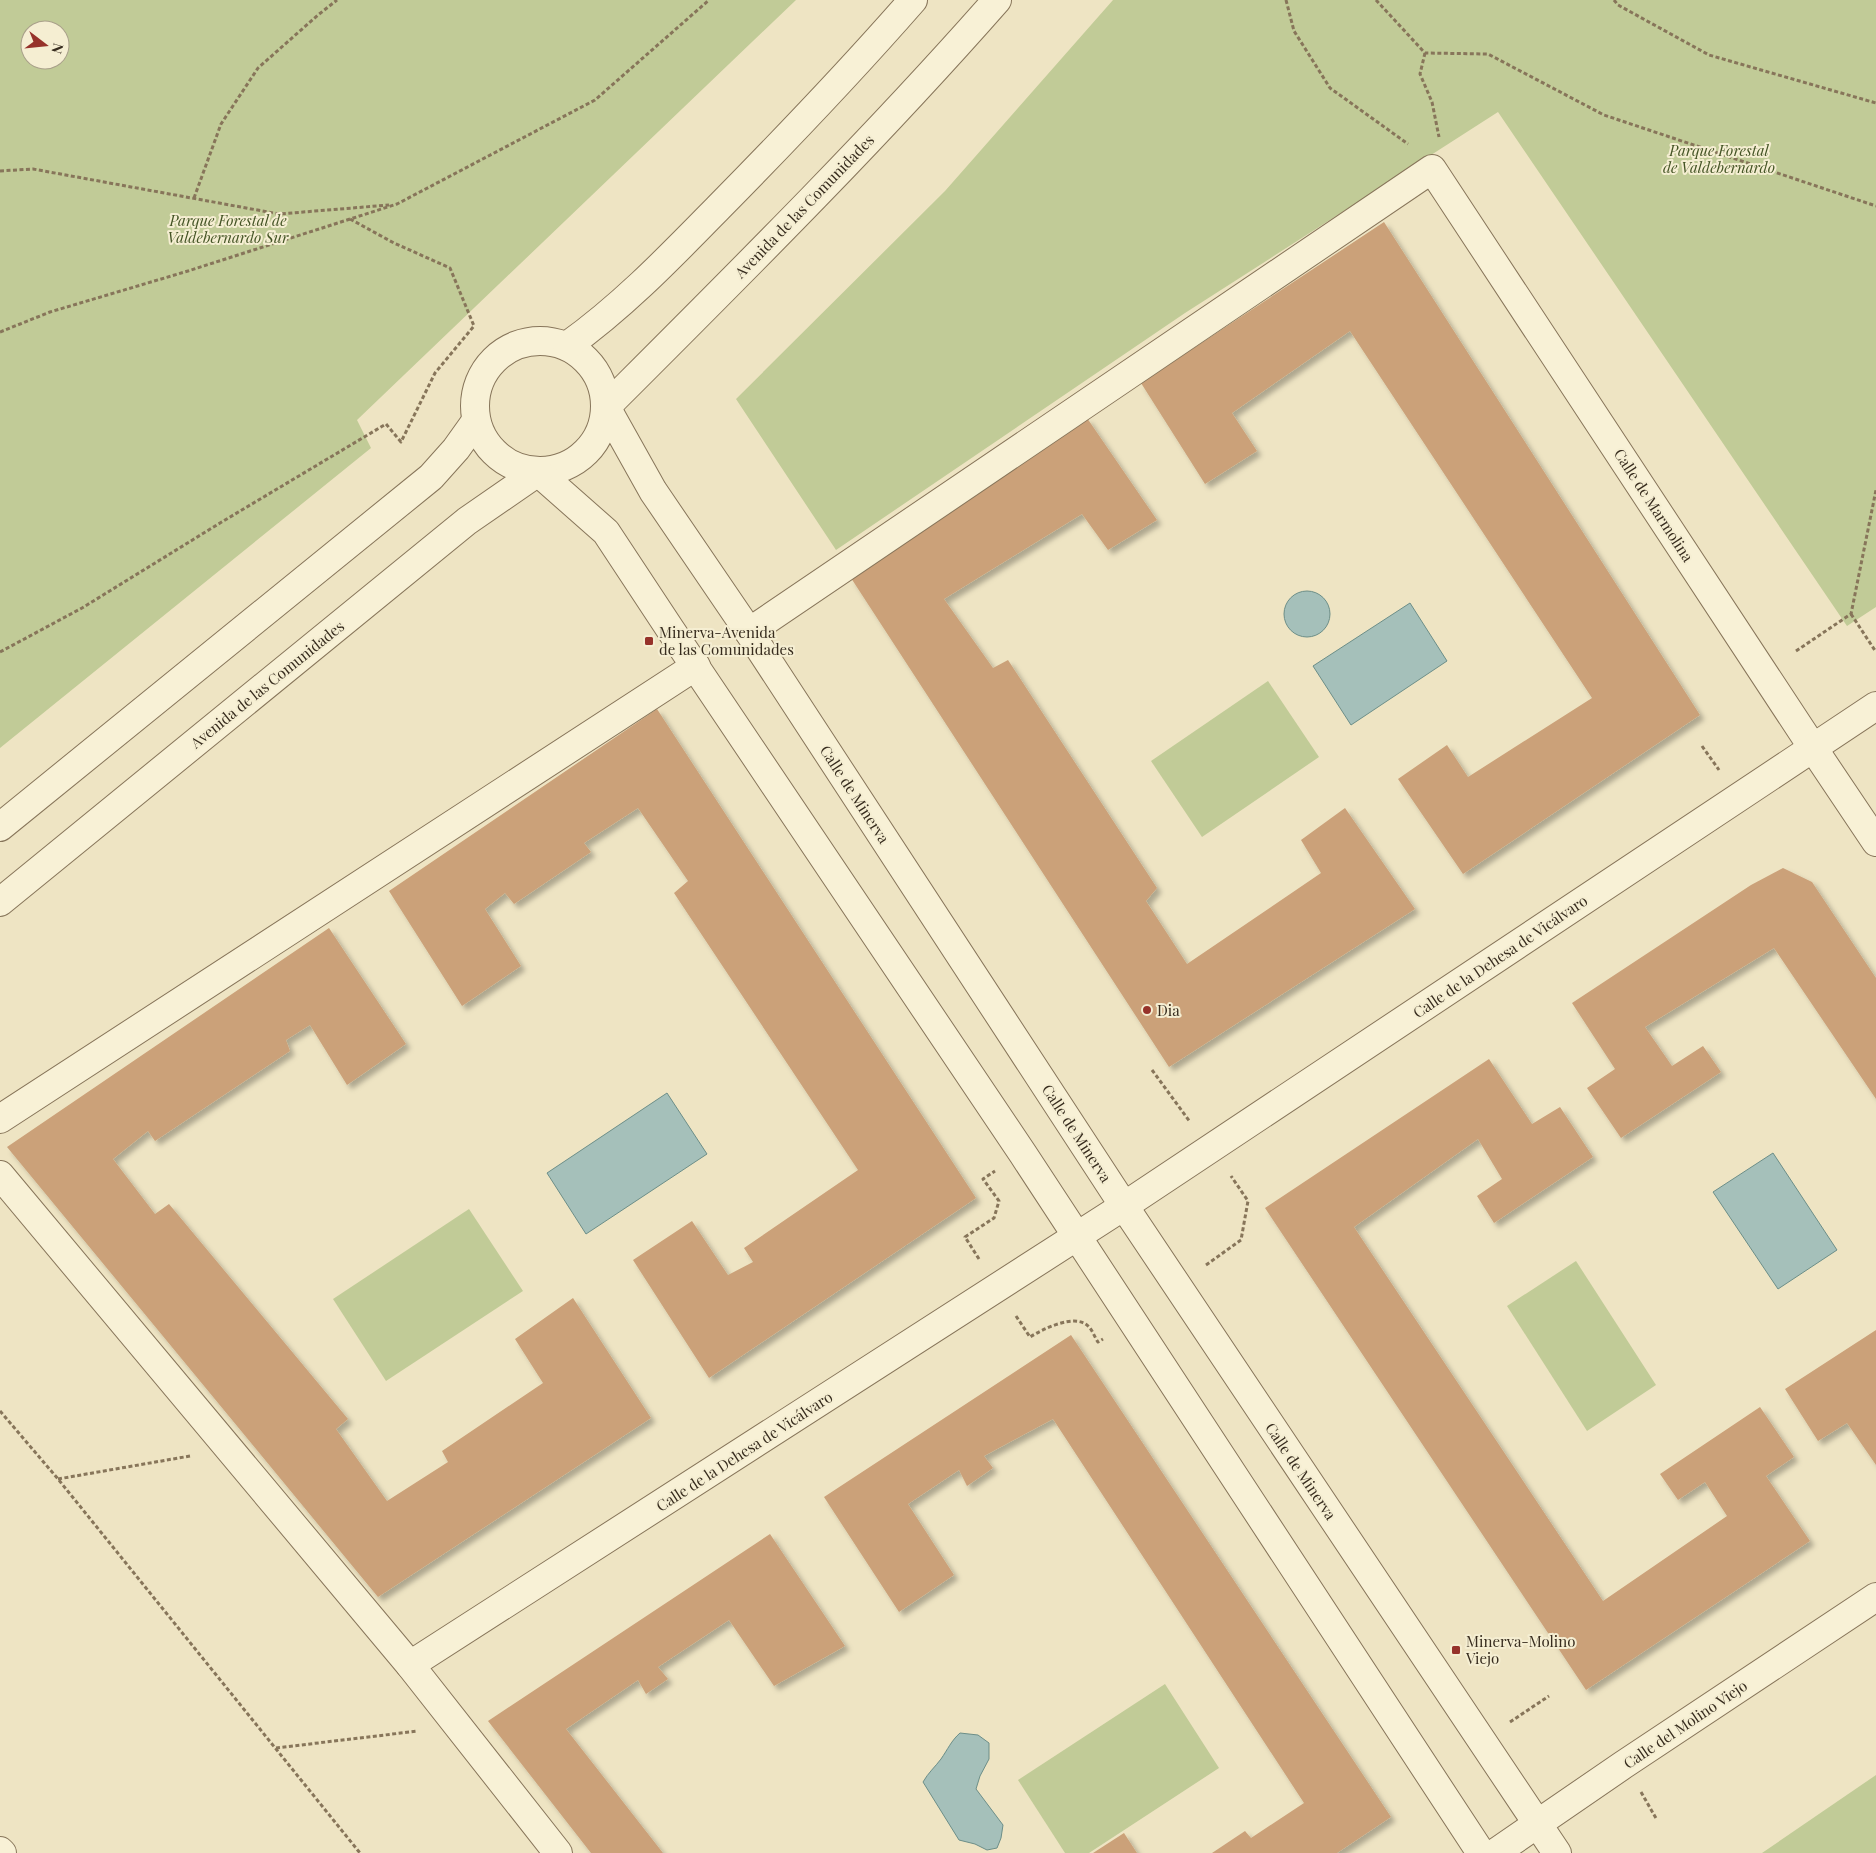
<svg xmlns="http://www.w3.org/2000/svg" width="1876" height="1853" viewBox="0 0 1876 1853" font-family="'Playfair Display',serif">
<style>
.green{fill:#c1cb97;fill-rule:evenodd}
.water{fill:#a5c0ba;stroke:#6c8e88}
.building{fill:#cba179;filter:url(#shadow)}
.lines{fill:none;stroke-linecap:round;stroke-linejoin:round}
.minor-casing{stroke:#87755a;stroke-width:30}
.path{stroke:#87755a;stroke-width:3;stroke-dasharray:4 2.5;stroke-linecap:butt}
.minor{stroke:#f8f1d6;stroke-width:28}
.poi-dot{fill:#96322a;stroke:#f5eed2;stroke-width:2}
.labels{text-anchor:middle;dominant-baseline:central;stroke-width:4;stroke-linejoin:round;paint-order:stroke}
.park-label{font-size:15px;font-style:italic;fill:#445425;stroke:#f5eed2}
.street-label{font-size:15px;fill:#372c1e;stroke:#f5eed2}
.poi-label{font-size:15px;fill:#372c1e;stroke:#f5eed2;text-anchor:start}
</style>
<defs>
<filter id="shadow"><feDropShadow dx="4.5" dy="4.5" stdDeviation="2.5" flood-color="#0004"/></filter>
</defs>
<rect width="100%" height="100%" fill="#eee4c3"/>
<g class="green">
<path d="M 0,0 L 796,0 L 357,420 L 371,448 L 0,748 ZM 30,30 L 60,30 L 60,60 L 30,60 Z"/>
<path d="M 1113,0 L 1876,0 L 1876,607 L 1847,626 L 1498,112 L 1185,313 L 836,550 L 736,399 L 945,191 Z"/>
<path d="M 1268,681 L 1319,757 L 1202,837 L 1151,761 Z"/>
<path d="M 469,1209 L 523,1291 L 386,1381 L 333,1299 Z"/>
<path d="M 1576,1261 L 1656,1385 L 1587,1431 L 1507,1306 Z"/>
<path d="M 1165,1684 L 1219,1768 L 1089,1853 L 1065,1853 L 1018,1780 Z"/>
<path d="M 1876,1775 L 1876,1853 L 1762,1853 Z"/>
</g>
<g class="water">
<circle cx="1307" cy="614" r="23"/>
<path d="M 1410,603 L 1447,661 L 1351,725 L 1313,666 Z"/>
<path d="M 667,1093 L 707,1154 L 586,1234 L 547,1173 Z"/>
<path d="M 1773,1153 L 1837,1250 L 1778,1289 L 1713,1192 Z"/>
<path d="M 960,1733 L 978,1735 L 989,1743 L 989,1759 L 980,1776 L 976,1789 L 1003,1825 L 1001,1838 L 997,1848 L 987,1850 L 975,1844 L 959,1840 L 923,1782 C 928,1773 935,1767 941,1759 C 948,1749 951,1741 960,1733 Z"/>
</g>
<g class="building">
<path d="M 1384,222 L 1700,715 L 1463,874 L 1398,779 L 1447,745 L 1468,777 L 1592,698 L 1350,331 L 1232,413 L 1257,451 L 1205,484 L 1141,383 Z"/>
<path d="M 1087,418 L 1157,520 L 1108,550 L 1082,514 L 944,599 L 993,668 L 1008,660 L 1157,888 L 1146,901 L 1187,964 L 1321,873 L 1301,840 L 1345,808 L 1415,909 L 1169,1067 L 851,578 Z"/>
<path d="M 657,709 L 976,1198 L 709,1378 L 633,1260 L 692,1221 L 728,1275 L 753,1262 L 744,1248 L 858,1170 L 674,893 L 688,881 L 638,808 L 584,843 L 591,852 L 514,904 L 505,893 L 485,909 L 521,966 L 462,1006 L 389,891 Z"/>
<path d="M 1783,868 L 1812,882 L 1876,978 L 1876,1099 L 1774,948 L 1645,1027 L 1672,1066 L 1703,1046 L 1721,1072 L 1621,1138 L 1587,1088 L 1615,1069 L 1572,1003 L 1751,885 Z"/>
<path d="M 329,928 L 406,1044 L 347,1085 L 310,1025 L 286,1040 L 290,1051 L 155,1141 L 148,1131 L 113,1159 L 155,1214 L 169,1204 L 348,1419 L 336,1429 L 387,1501 L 448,1462 L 442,1451 L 543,1383 L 515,1339 L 573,1298 L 651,1418 L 378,1597 L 7,1147 Z"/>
<path d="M 1489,1059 L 1532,1124 L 1560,1107 L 1593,1157 L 1494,1223 L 1477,1196 L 1502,1179 L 1478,1139 L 1354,1227 L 1603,1601 L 1727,1516 L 1705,1482 L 1678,1500 L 1660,1474 L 1760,1407 L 1794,1457 L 1766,1476 L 1810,1541 L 1586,1690 L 1265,1208 Z"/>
<path d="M 1876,1330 L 1876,1465 L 1847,1423 L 1818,1441 L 1785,1389 Z"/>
<path d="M 1071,1335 L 1391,1817 L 1337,1853 L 1212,1853 L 1245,1831 L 1251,1838 L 1304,1803 L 1053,1419 L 984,1456 L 993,1468 L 967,1486 L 959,1470 L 908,1504 L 954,1575 L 899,1612 L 824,1497 Z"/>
<path d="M 770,1534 L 845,1646 L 774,1686 L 729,1620 L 658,1667 L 668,1679 L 646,1694 L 638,1680 L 566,1729 L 663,1853 L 591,1853 L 488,1721 Z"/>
<path d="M 1124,1833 L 1137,1853 L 1093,1853 Z"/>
</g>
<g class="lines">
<g class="minor-casing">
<g id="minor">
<circle cx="540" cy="406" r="65"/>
<path d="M 567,346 C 623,306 670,257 718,208 C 785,140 851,71 913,0"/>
<path d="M 606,407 L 653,491 L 749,632 L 1124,1206 L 1557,1853"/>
<path d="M 606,407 C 739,274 873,141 997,0"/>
<path d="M 538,472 L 606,532 L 670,629 L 1023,1154 L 1481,1853"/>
<path d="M 749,632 L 1432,169 L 1813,748 L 1876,842"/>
<path d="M 0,827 L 431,477 L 456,449 L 476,421"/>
<path d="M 0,902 L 467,521 L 538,472"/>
<path d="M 0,1119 L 696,666"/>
<path d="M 0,1175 L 410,1665 L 558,1853"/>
<path d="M 410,1665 L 1124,1206 L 1876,706"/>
<path d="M 0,1851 L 2,1853"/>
<path d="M 1495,1853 L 1623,1765 L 1876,1597"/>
</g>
</g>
<g class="path">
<path d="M 1286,0 L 1294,31 L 1330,88 L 1408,144"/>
<path d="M 1376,0 L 1425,53 L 1488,54 L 1604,115 L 1876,206"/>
<path d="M 1614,0 L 1618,5 L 1709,55 L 1876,103"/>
<path d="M 1425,53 L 1420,74 L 1432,102 L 1439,137"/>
<path d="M 0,171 L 33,169 L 279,214 L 389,205"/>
<path d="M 194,198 L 221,124 L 258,68 L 318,15 L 337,0"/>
<path d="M 0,332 L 50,312 L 188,271 L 397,204 L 595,100 L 709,0"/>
<path d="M 1851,614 L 1876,652"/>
<path d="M 1796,651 L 1851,614 L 1876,490"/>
<path d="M 0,652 L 82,608 L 220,523 L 386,424 L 401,442 L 435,373 L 474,326 L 450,268 L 394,243 L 350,219"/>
<path d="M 1702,746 L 1719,770"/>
<path d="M 1152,1070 L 1190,1122"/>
<path d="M 979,1259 L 965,1237 L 994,1218 L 999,1201 L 983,1179 L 995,1171"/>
<path d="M 1206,1265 L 1241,1240 L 1248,1201 L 1231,1176"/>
<path d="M 1016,1316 L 1030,1337 C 1043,1329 1075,1313 1088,1326 C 1092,1329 1095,1338 1098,1342 L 1103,1339"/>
<path d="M 0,1411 L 58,1479 L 360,1853"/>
<path d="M 58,1479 L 190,1456"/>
<path d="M 1510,1722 L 1549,1696"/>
<path d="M 276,1748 L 418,1731"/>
<path d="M 1641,1792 L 1657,1820"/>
</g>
<use href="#minor" class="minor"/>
</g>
<g class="poi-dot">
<rect x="644" y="636" width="10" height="10" rx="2.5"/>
<circle cx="1147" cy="1010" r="5"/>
<rect x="1451" y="1645" width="10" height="10" rx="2.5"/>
</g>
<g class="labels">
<g class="park-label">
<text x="1719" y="150">Parque Forestal<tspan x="1719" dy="17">de Valdebernardo</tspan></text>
<text x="228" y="220">Parque Forestal de<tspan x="228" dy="17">Valdebernardo Sur</tspan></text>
</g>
<g class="street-label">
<text transform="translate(804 206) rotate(-46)">Avenida de las Comunidades</text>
<text transform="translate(1654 505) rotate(57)">Calle de Marmolina</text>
<text transform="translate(267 684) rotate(-39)">Avenida de las Comunidades</text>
<text transform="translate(855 794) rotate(57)">Calle de Minerva</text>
<text transform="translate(1500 956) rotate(-34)">Calle de la Dehesa de Vicálvaro</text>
<text transform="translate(1077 1133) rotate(57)">Calle de Minerva</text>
<text transform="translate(744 1451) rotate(-33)">Calle de la Dehesa de Vicálvaro</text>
<text transform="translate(1301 1471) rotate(56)">Calle de Minerva</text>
<text transform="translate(1685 1724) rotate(-34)">Calle del Molino Viejo</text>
</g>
<g class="poi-label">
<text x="659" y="632">Minerva-Avenida<tspan x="659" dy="17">de las Comunidades</tspan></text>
<text x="1157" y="1010">Dia</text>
<text x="1466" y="1641">Minerva-Molino<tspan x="1466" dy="17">Viejo</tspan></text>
</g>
</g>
<g transform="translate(45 45) rotate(106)"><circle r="24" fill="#f5eed2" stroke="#a9a08a"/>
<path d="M0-4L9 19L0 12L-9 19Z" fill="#96322a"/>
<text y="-8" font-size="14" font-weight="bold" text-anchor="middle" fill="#372c1e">N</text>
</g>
</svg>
